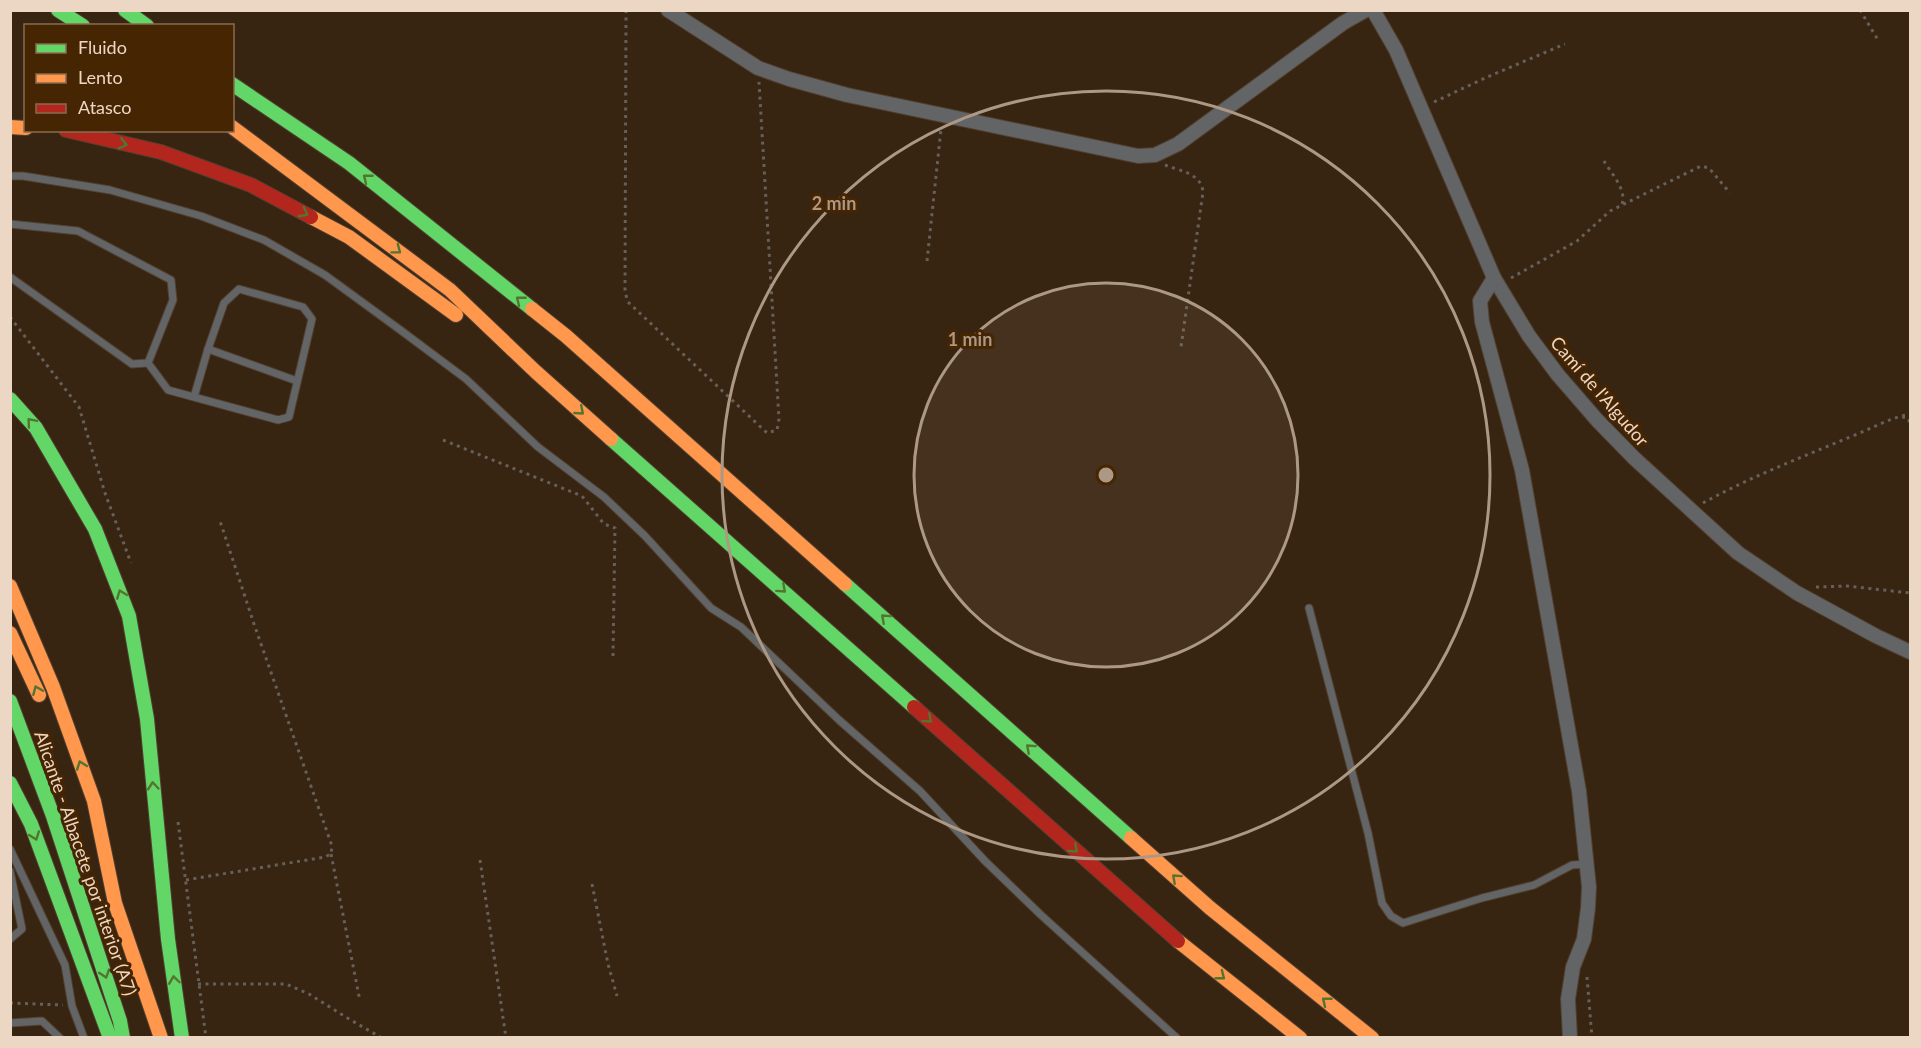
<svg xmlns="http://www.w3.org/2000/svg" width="1921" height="1048" viewBox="0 0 1921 1048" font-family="Lato,sans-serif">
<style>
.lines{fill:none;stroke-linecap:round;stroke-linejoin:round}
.lane-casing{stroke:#514031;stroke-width:9}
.street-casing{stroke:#514031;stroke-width:16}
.fast-casing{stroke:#514031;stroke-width:16}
.slow-casing{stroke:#514031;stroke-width:16}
.jam-casing{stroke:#514031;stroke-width:16}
.path{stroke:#66605b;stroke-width:3;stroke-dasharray:3 4.5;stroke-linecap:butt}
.lane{stroke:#626465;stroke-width:7}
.street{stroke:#626465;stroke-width:14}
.fast{stroke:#63d668;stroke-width:14}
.slow{stroke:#ff974d;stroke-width:14}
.jam{stroke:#b3261e;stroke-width:14}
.oneway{stroke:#537530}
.ring{fill:none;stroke:#ad9885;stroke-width:3}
.labels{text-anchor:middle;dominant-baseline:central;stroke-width:6;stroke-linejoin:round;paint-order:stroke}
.street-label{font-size:18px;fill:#ecd6c4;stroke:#462502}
.centre{fill:#ad9885;stroke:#462502;stroke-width:3}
.ring-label{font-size:18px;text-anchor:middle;font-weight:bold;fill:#ad9885;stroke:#462502;stroke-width:6;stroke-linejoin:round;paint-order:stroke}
</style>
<rect width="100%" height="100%" fill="#372411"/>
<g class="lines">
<g class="lane-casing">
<g id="lane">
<path d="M 10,176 L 23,176 L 110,190 L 201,216 L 264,240 L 325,275 L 399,329 L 466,379 L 538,447 L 604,497 L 645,536 L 711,608 L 741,627 L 839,720 L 920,791 L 985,861 L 1041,915 L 1177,1038"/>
<path d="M 10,224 L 78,231 L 171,280 L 173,300 L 148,363"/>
<path d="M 10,277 L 132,364 L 148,363"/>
<path d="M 208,349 L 297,381"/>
<path d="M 148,363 L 168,390 L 278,420 L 289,417 L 312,319 L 303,307 L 239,289 L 224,303 L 208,349 L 194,397"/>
<path d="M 1309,608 L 1368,833 L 1382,903 L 1391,916 L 1403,923 L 1482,898 L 1534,885 L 1572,865 L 1587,864"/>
<path d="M 10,849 L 65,965 L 72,1006 L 84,1038"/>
<path d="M 10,871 L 22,929 L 10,939"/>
<path d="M 10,1023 L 42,1021 L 60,1038"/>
</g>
</g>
<g class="street-casing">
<g id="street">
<path d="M 668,10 L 758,68 L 789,79 L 847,95 L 1138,156 L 1155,155 L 1178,144 L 1343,23 L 1366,10"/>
<path d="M 1373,10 L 1396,50 L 1494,278 L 1529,336 L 1558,375 L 1597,420 L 1634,458 L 1738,553 L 1797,593 L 1876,636 L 1910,652"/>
<path d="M 1494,278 L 1480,301 L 1482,322 L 1522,470 L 1579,791 L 1589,887 L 1588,908 L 1584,939 L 1573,967 L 1568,999 L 1570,1038"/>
</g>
</g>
<g class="fast-casing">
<g id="fast">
<path d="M 58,10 L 83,26"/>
<path d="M 125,10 L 147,26"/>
<path d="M 232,84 L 349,163 L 532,309"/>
<path d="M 10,399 L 36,428 L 95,529 L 129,616 L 147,719 L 168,939 L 182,1038"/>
<path d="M 611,439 L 914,707"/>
<path d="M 845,584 L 1131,838"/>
<path d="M 10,701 L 53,816 L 120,1021 L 123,1038"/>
<path d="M 10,783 L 31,824 L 110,1038"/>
</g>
</g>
<g class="slow-casing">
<g id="slow">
<path d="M 10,127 L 26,128"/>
<path d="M 232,127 L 450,290 L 536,372 L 611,439"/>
<path d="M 311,217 L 349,237 L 456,315"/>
<path d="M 532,309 L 566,336 L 845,584"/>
<path d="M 10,586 L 53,687 L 94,801 L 115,903 L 161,1038"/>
<path d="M 10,633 L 39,695"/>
<path d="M 1131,838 L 1210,908 L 1372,1038"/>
<path d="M 1178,941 L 1300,1038"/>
</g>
</g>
<g class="jam-casing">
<g id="jam">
<path d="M 66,130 L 161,152 L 251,185 L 311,217"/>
<path d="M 914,707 L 1178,941"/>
</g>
</g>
<g class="path">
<path d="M 626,10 L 625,292 L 628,302 L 767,433 L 777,430 L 779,419 L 759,82"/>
<path d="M 1860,10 L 1878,40"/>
<path d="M 1434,102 L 1485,78 L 1565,44"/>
<path d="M 1604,161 C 1611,173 1627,190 1622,204"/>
<path d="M 1165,165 C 1180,171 1201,173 1203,192 L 1181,347"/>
<path d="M 927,261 L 941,129"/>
<path d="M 1511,278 L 1577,241 L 1610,211 L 1701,166 L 1709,168 L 1730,193"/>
<path d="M 10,317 L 79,407 L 105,493 L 131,563"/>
<path d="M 1902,417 L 1908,418 L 1910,423"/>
<path d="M 443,440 L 582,496 L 604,524 L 615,528"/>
<path d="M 1703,503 C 1750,477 1800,458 1850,437 C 1871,429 1889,418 1910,414"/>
<path d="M 1816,587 L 1847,586 L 1910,593"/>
<path d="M 613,656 L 615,527"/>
<path d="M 178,822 L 206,1038"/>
<path d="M 331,854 L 360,1001"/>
<path d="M 480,860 L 506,1038"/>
<path d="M 186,880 L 325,857 L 331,854 L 332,846 L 254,624 L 220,521"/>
<path d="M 592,884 L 608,964 L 617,996"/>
<path d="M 1587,977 L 1592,1038"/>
<path d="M 198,984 L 286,984 L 309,994 L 349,1019 L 382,1038"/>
<path d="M 10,1003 L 63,1005"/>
</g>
<use href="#lane" class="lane"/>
<use href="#street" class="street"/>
<use href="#fast" class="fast"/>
<use href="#slow" class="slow"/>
<use href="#jam" class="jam"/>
</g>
<defs><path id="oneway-chevron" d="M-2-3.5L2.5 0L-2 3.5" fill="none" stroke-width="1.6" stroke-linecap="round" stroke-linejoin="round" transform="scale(1.5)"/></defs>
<g class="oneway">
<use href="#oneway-chevron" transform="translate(123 144) rotate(13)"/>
<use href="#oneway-chevron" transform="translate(367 178) rotate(-141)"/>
<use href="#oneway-chevron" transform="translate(304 213) rotate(28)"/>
<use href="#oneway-chevron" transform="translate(397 250) rotate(37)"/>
<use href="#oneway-chevron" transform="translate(520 300) rotate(-141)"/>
<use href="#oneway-chevron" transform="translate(580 411) rotate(41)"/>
<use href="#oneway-chevron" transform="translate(31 422) rotate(-130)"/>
<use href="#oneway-chevron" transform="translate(782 589) rotate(42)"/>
<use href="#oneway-chevron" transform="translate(121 594) rotate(-111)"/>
<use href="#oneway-chevron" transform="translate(885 618) rotate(-138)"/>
<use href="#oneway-chevron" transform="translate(37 690) rotate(-113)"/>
<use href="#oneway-chevron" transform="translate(928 719) rotate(42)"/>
<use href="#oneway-chevron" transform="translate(1030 748) rotate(-138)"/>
<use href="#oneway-chevron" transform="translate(81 765) rotate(-110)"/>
<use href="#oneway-chevron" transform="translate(153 786) rotate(-95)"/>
<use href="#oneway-chevron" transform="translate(35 836) rotate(70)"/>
<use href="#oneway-chevron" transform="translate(1074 849) rotate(42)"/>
<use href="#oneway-chevron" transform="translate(1176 878) rotate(-138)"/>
<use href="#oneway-chevron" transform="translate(105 974) rotate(72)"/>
<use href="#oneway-chevron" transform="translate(1221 976) rotate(38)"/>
<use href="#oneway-chevron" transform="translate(174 980) rotate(-98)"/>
<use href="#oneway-chevron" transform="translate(1326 1001) rotate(-141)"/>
</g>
<circle cx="1106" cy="475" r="192" fill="#ad9885" fill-opacity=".12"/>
<g class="ring">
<circle cx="1106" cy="475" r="192"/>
<circle cx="1106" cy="475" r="384"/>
</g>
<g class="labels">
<g class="street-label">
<text transform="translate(1600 391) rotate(49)">Camí de l'Algudor</text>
<text transform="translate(86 863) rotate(71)">Alicante - Albacete por interior (A7)</text>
</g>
</g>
<circle cx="1106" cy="475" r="9" class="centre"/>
<g class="ring-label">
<text x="834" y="210">2 min</text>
<text x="970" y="346">1 min</text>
</g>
<rect width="1921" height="1048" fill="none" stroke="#ecd6c4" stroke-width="24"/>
<rect x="24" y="24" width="210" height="108" fill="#462502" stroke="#886c50" stroke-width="1.5"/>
<rect x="36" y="44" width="30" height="9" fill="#63d668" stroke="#886c50" stroke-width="1.5"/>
<text x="78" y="54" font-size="18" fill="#ecd6c4">Fluido</text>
<rect x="36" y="74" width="30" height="9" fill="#ff974d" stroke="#886c50" stroke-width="1.5"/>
<text x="78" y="84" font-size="18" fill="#ecd6c4">Lento</text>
<rect x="36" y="104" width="30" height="9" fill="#b3261e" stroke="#886c50" stroke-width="1.5"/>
<text x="78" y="114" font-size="18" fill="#ecd6c4">Atasco</text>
</svg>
